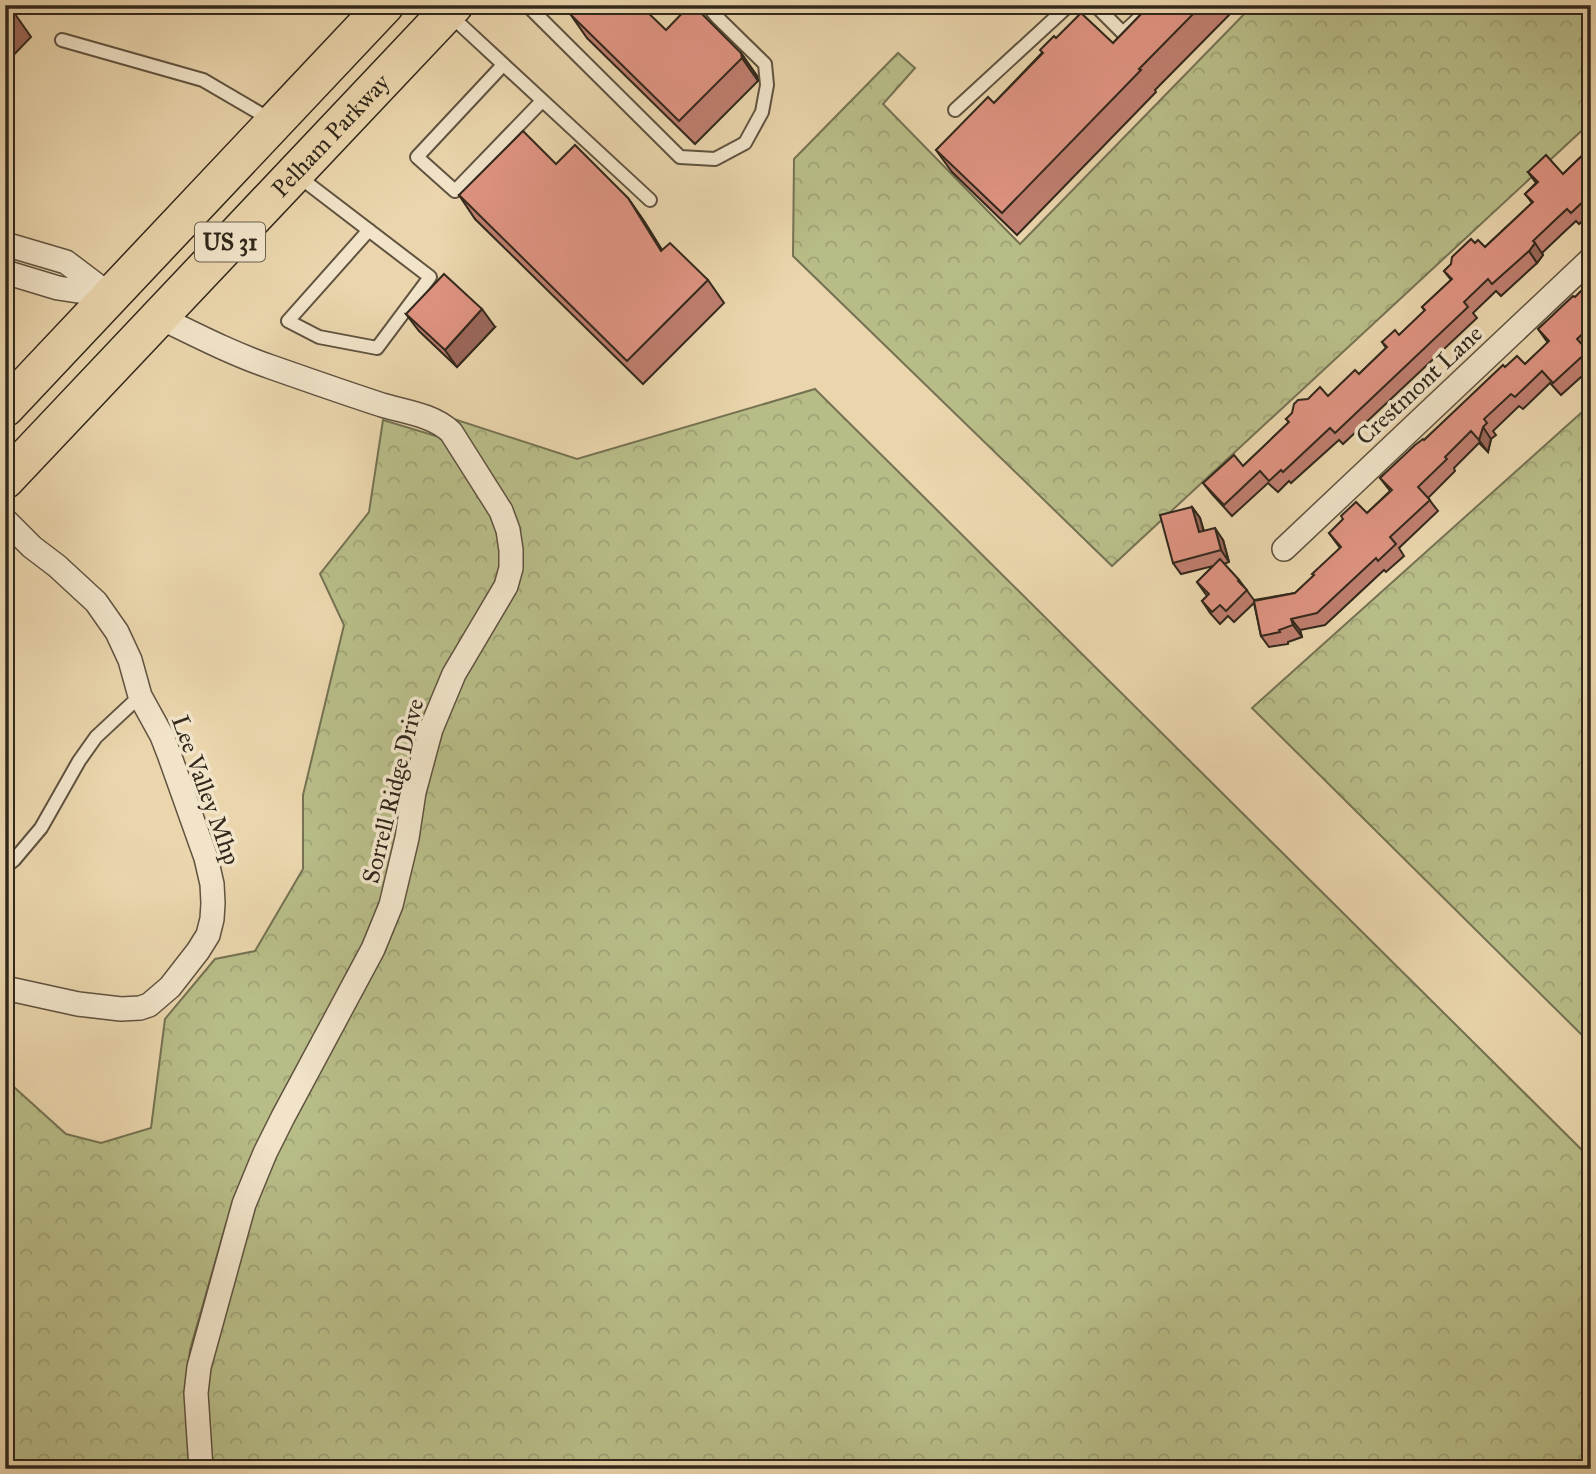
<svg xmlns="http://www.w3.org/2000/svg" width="1596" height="1474" viewBox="0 0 1596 1474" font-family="'IM FELL Great Primer',serif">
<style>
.forest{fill:url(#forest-crowns);stroke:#757252;stroke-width:2}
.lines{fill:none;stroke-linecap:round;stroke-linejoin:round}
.service-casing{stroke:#605340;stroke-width:16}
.minor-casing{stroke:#605340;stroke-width:26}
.primary-casing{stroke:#32281c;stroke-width:40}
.service{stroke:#f1e4c9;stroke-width:12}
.minor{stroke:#f1e4c9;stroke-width:23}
.primary{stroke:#ead5ac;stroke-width:37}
.wall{fill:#bf7e6f;stroke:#32281c;stroke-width:2}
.shaded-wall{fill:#9b675a;stroke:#32281c;stroke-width:2}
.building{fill:#de9381;stroke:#32281c;stroke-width:2}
.labels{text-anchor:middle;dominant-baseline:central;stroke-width:7;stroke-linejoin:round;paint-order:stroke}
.shield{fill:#f1e4c9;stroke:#6b6050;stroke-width:2}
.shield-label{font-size:23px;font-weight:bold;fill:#32281c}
.street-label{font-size:24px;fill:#32281c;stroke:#f1e4c9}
</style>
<defs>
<pattern id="forest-crowns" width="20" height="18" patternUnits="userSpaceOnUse" patternTransform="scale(1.75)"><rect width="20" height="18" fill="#b8bd88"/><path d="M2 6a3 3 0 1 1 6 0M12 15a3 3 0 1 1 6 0" fill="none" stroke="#9fa275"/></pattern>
</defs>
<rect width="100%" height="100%" fill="#ead5ac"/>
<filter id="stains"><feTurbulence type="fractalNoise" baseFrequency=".00286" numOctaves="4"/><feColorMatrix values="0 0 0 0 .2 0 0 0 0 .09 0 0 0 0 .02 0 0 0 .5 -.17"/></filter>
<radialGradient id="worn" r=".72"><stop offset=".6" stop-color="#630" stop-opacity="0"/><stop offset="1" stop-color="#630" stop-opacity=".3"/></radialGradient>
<g class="forest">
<path d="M 1253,5 L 1591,5 L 1591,122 L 1112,566 L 793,256 L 794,159 L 898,53 L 915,68 L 883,104 L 1020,244 Z"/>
<path d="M 815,389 L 1591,1159 L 1591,1469 L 210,1469 L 206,1397 L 208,1358 L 244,1229 L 272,1157 L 380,955 L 441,717 L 504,610 L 505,497 L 454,419 L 577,459 Z"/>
<path d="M 1591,404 L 1591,1044 L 1252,708 Z"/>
<path d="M 383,420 L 446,439 L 502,529 L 505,562 L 490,604 L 453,664 L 385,894 L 367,947 L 257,1146 L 226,1224 L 190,1350 L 186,1393 L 193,1469 L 5,1469 L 5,1079 L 66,1134 L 101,1143 L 151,1128 L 165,1019 L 215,959 L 255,951 L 303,869 L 303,795 L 344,625 L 320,574 L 369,512 Z"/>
</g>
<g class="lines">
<g class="service-casing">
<g id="service">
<path d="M 527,5 L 680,157 L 715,159 L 745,143 L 762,112 L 767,85 L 765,64 L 718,18 L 707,5"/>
<path d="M 1095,5 L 1123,33 L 1153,5"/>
<path d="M 450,15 L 650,200"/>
<path d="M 62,40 L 203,80 L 273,121"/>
<path d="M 503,65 L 417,157 L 455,191 L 542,101"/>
<path d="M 955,110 L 1069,5"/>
<path d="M 298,176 L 430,277 L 377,348 L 319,337 L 288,321 L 369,230"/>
<path d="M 5,867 L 14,860 L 41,828 L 79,761 L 96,737 L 140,696"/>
</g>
</g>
<g class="minor-casing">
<g id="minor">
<path d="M 5,244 L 66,262 L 111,296 L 58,288 L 5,272"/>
<path d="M 159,317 C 196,335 233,354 271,367 C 308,380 345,393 382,405 C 406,412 433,415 451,432 L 501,511 L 508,530 L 511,550 L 511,568 L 506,586 L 454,674 L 431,729 L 414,792 L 407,838 L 391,905 L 373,949 L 283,1117 L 265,1153 L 244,1204 L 199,1367 L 196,1393 L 201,1469"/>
<path d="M 5,520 L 32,547 L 57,566 L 96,602 L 117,632 L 130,660 L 140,696 L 162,736 L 169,754 L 206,858 L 212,884 L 213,903 L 212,919 L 208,935 L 198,951 L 170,987 L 149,1005 L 140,1008 L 121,1009 L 78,1004 L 5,988"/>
<path d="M 1284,549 L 1591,259"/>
</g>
</g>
<g class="primary-casing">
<g id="primary">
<path d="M 5,408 L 385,5"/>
<path id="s1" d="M 5,480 L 454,5"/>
</g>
</g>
<use href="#service" class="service"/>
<use href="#minor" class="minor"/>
<use href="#primary" class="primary"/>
</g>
<g class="wall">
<path d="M 1150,5 L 1239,5 L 1155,90 L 1156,92 L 1017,235 L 952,172 L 936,150 L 994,103 L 1056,38 L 1113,43 Z"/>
<path d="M 571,15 L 666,30 L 741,53 L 757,76 L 758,81 L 695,144 L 587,38 Z"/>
<path d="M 1591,147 L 1591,213 L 1579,224 L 1576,221 L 1562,234 L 1542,253 L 1543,255 L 1537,263 L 1501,296 L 1496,291 L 1473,313 L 1477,318 L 1343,444 L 1339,440 L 1291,483 L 1289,481 L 1278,492 L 1268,483 L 1232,516 L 1212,494 L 1203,483 L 1243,466 L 1289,422 L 1286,419 L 1328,396 L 1359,374 L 1386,348 L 1382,342 L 1399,335 L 1425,311 L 1422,307 L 1451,280 L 1444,271 L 1475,243 L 1485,247 L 1532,203 L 1525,194 L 1536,183 L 1528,172 L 1563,174 Z"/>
<path d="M 556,164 L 628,198 L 644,221 L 662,250 L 708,280 L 724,303 L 643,384 L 475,219 L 459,195 Z"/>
<path d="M 1591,286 L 1591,345 L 1586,349 L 1591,355 L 1591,368 L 1561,395 L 1550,383 L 1523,409 L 1519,406 L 1493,431 L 1496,435 L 1491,439 L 1488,452 L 1479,443 L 1454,468 L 1455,471 L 1428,498 L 1438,511 L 1399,548 L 1404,556 L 1386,572 L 1384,570 L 1325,625 L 1300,630 L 1302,637 L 1288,642 L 1288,644 L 1269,647 L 1261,636 L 1254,603 L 1234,622 L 1228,616 L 1220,624 L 1210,613 L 1202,601 L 1207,596 L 1197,582 L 1213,566 L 1181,574 L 1173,563 L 1192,507 L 1200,518 L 1204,531 L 1223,540 L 1229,562 L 1224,564 L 1239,580 L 1254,600 L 1295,593 L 1314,576 L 1340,548 L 1329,533 L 1367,513 L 1390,491 L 1380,478 L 1424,440 L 1505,367 L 1525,364 L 1548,343 L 1538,329 L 1575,297 L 1584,292 Z"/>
<path d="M 406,314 L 495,327 L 457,367 L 419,331 Z"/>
</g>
<g class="shaded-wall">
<path d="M 15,14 L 31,37 L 5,64 L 5,24 Z"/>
<path d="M 741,53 L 757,76 L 758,81 L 742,58 Z"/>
<path d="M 628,198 L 644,221 L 677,274 L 661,251 Z"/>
<path d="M 1535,243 L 1543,255 L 1537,263 L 1529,251 Z"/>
<path d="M 482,309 L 495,327 L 457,367 L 445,350 Z"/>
<path d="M 1483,427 L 1491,439 L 1488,452 L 1479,440 Z"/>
<path d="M 1192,507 L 1200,518 L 1207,544 L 1199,532 Z"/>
<path d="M 1215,528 L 1223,540 L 1229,562 L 1221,550 Z"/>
<path d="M 1291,619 L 1300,630 L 1302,637 L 1293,625 Z"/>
</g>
<g class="building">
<path d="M 5,5 L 15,14 L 5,24 Z"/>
<path d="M 581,5 L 640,5 L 666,30 L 690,5 L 693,5 L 741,53 L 742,58 L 679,121 L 571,15 Z"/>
<path d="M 1150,5 L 1202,5 L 1139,69 L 1141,70 L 1002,213 L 936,150 L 988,97 L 994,103 L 1043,53 L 1040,50 L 1054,36 L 1056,38 L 1081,13 L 1113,43 Z"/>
<path d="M 523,131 L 556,164 L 575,145 L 628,198 L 661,251 L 670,243 L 708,280 L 627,361 L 459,195 Z"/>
<path d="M 1591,147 L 1591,194 L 1571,213 L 1567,209 L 1553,222 L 1533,241 L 1535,243 L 1529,251 L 1492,284 L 1488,279 L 1464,302 L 1468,307 L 1335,433 L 1330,428 L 1283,472 L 1281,470 L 1269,481 L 1260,471 L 1224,505 L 1203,483 L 1234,455 L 1243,466 L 1289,422 L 1286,419 L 1292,413 L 1294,404 L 1298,400 L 1308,399 L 1320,387 L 1328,396 L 1355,370 L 1359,374 L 1387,347 L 1382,342 L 1395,330 L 1399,335 L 1425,310 L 1422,307 L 1452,279 L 1444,271 L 1451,264 L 1452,257 L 1471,239 L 1475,243 L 1478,240 L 1485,247 L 1533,202 L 1525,194 L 1538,182 L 1528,172 L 1546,155 L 1563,174 Z"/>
<path d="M 444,274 L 482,309 L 445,350 L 406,314 Z"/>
<path d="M 1591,286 L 1591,326 L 1577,339 L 1588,351 L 1553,383 L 1542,371 L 1515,397 L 1511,394 L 1484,419 L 1487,423 L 1483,427 L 1479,440 L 1471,431 L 1445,457 L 1447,459 L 1418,487 L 1430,500 L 1390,537 L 1396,544 L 1378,561 L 1376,558 L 1317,613 L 1291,619 L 1293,625 L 1279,630 L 1280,632 L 1261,636 L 1254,601 L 1295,593 L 1314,575 L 1312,574 L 1341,547 L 1329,533 L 1343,519 L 1341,516 L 1356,502 L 1367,513 L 1392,490 L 1380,478 L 1415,445 L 1423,439 L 1424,440 L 1503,365 L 1505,367 L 1517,356 L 1525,364 L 1549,341 L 1538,329 L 1573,296 L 1575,297 L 1582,290 L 1584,292 Z"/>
<path d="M 1192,507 L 1199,532 L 1215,528 L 1221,550 L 1173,563 L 1160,515 Z"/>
<path d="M 1220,559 L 1239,580 L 1238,581 L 1247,590 L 1226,611 L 1220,605 L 1212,612 L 1202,601 L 1209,594 L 1197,582 Z"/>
</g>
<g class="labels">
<rect class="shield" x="195" y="222.5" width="70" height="39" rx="5"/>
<g class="shield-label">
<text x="230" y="242">US 31</text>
</g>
<g class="street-label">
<text stroke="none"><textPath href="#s1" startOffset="474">Pelham Parkway</textPath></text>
<text transform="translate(1419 385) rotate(-43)">Crestmont Lane</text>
<text transform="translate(206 790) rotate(70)">Lee Valley Mhp</text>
<text transform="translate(393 791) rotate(-76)">Sorrell Ridge Drive</text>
</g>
</g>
<rect width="1596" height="1474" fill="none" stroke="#ead5ac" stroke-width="28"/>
<rect x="7" y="7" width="1582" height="1460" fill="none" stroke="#32281c" stroke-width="3.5"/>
<rect x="14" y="14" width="1568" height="1446" fill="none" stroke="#32281c" stroke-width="2"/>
<rect width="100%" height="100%" filter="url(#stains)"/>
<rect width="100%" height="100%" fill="url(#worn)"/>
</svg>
